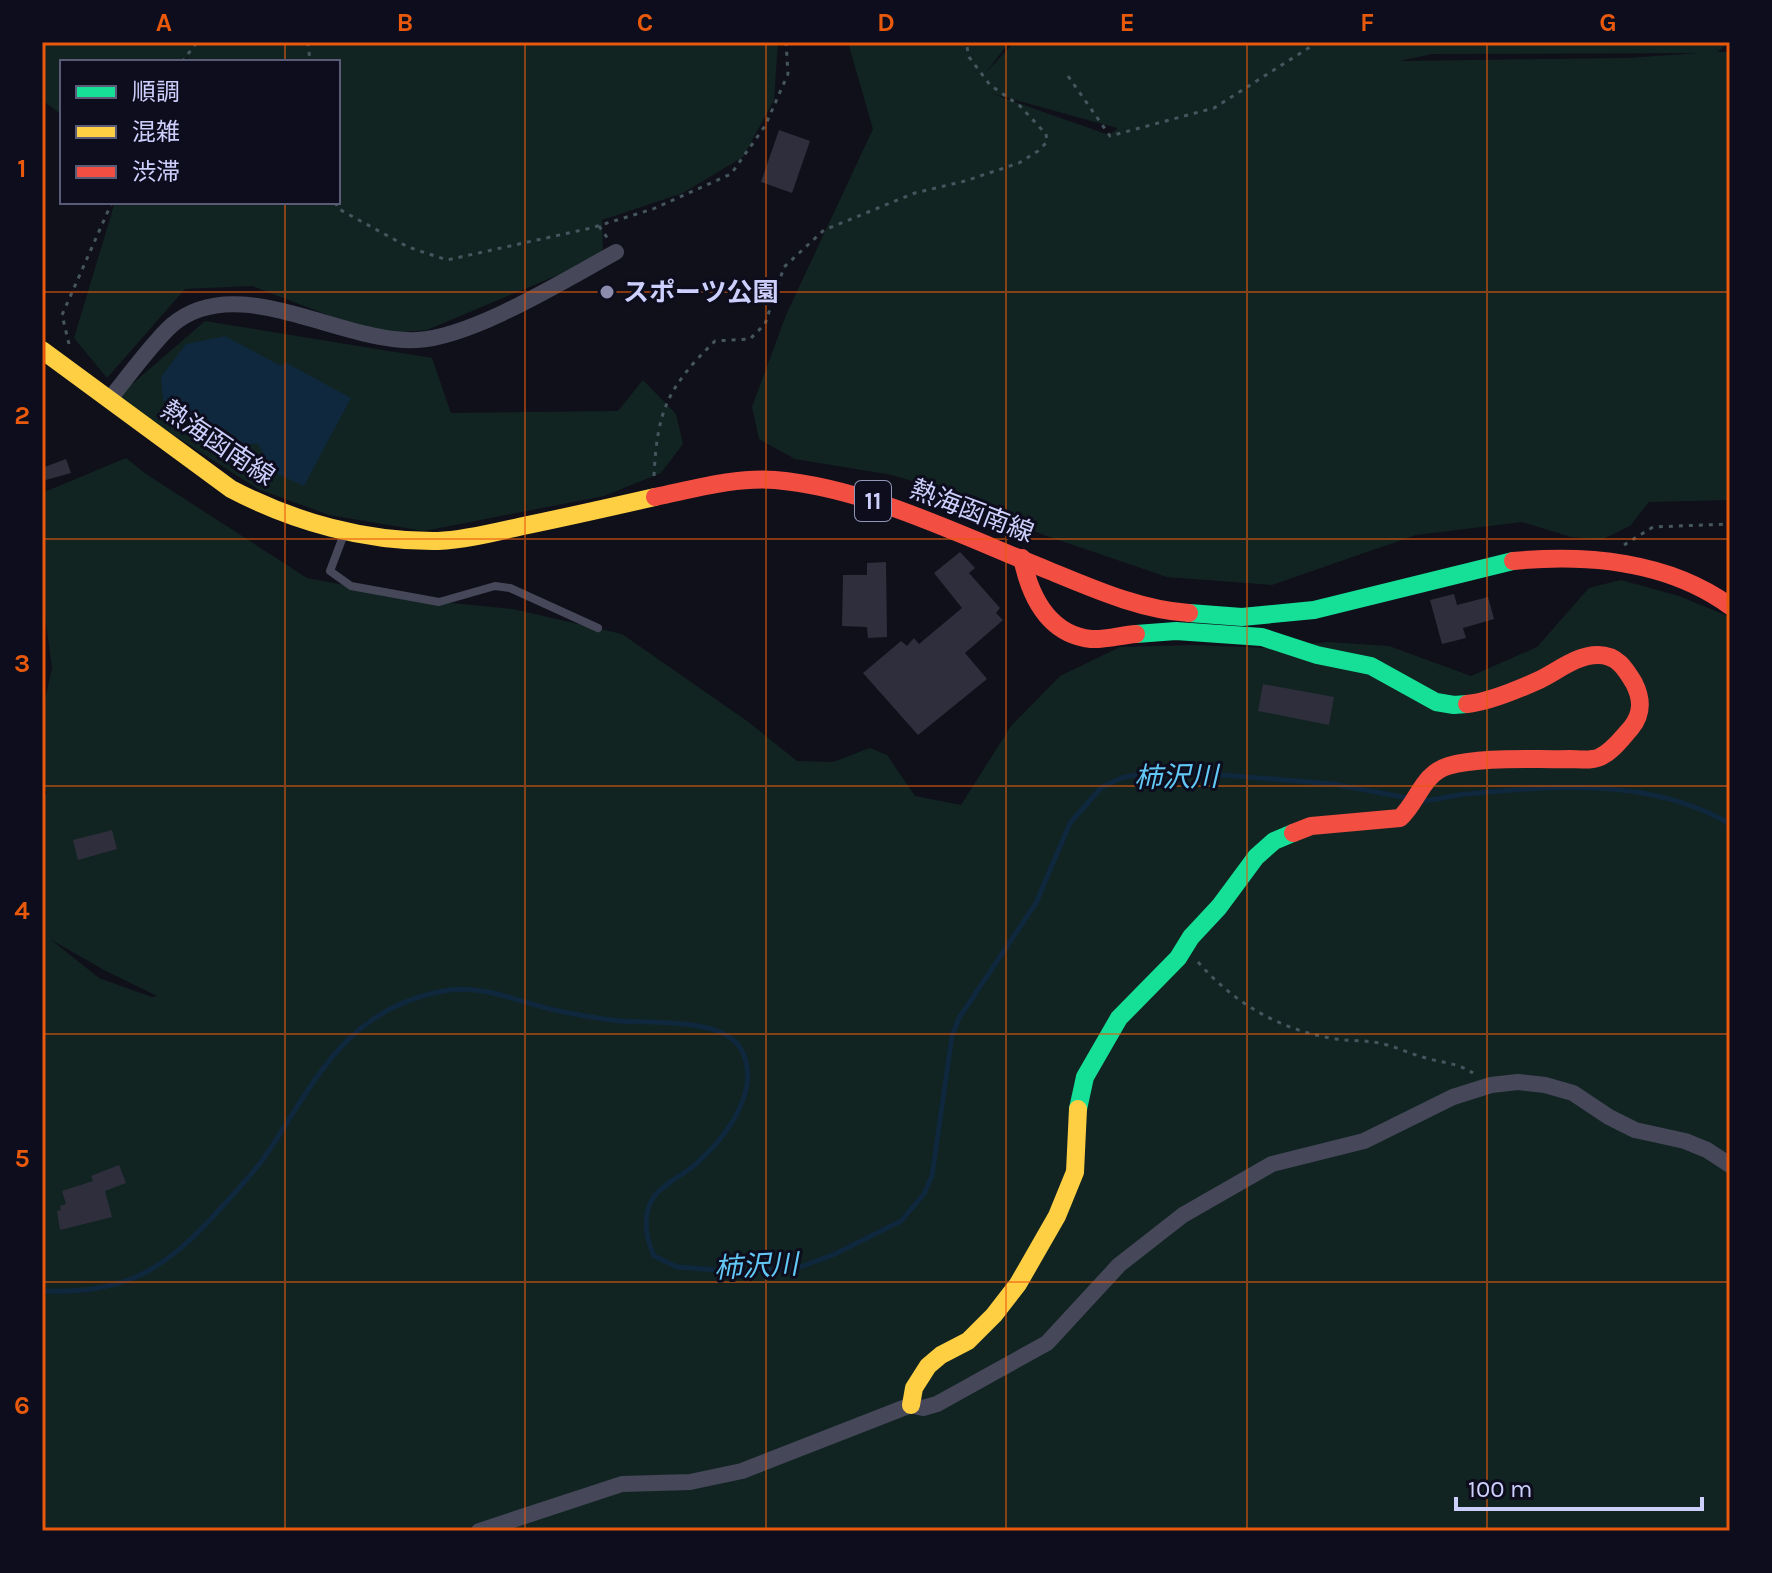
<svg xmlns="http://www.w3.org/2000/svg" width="1772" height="1573" viewBox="0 0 1772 1573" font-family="Karla,'Noto Sans JP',sans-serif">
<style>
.green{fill:#112422;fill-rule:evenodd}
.water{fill:#0f283d}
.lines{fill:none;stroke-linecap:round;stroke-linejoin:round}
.stream{stroke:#0f283d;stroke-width:5}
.building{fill:#2e2e3c}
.path{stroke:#46565e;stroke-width:3;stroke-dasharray:4 6;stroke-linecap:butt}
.lane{stroke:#46485a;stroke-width:8}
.street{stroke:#46485a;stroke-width:16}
.fast{stroke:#16e098;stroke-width:18}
.slow{stroke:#ffcf43;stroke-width:18}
.jam{stroke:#f24e42;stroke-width:18}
.grid{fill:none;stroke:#e8590c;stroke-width:2;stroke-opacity:0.55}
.poi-dot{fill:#8b8cad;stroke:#0d0d1d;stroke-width:3}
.labels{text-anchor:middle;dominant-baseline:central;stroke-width:6;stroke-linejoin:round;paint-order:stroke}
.shield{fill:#0d0d1d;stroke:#9395b9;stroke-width:2}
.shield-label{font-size:24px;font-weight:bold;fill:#cdcffc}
.poi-label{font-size:26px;font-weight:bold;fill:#cdcffc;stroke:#0d0d1d;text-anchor:start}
.street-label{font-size:26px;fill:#cdcffc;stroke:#0d0d1d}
.water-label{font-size:28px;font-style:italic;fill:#62c8f5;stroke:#0d0d1d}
.neatline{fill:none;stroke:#e8590c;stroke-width:3}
.grid-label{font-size:26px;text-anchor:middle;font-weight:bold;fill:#e8590c}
</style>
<rect width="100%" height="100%" fill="#10101a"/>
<g class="green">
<path d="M 42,42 L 778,42 L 774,100 L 743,157 L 683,193 L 602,220 L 603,256 L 427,330 L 377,334 L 252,286 L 185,289 L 107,378 L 74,338 L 115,202 L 338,202 L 338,62 L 186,62 L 189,55 L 183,62 L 62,62 L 62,115 L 42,100 Z"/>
<path d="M 851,42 L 1009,42 L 985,74 L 1014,42 L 1730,42 L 1717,52 L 1730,52 L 1730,500 L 1649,502 L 1630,526 L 1601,540 L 1571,537 L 1522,522 L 1416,535 L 1272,585 L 1167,577 L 1041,534 L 958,495 L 892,475 L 795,459 L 759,439 L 752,407 L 786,315 L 873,129 L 849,46 ZM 1700,53 L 1626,58 L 1399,61 L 1432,54 ZM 990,93 L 1117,128 L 1117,129 L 1109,135 Z"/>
<path d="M 205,321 L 432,358 L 451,413 L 618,411 L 643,380 L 676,414 L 683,444 L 661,473 L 604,496 L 424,531 L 329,515 L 258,489 L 116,398 Z"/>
<path d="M 126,458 L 146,474 L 307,578 L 431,601 L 513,609 L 622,634 L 747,721 L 797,761 L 833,762 L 870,748 L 887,755 L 915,796 L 961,805 L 1011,726 L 1060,676 L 1120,647 L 1193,645 L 1267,648 L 1328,642 L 1389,646 L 1471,676 L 1537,647 L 1589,588 L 1621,580 L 1679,596 L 1730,617 L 1730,1531 L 42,1531 L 42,795 L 47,794 L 42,776 L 42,713 L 52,668 L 42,593 L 42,493 ZM 50,939 L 104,970 L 157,996 L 152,997 L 99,978 Z"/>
</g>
<path class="water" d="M 225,336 L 281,366 L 285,362 L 351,398 L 304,486 L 273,472 L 258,444 L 223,446 L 163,400 L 161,377 L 186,344 Z"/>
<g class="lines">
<g class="stream">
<path d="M 1422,801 C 1434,800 1446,797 1458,795 C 1548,786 1649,776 1730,824"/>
<path d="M 42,1291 C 126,1295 166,1269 220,1209 C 235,1192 251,1176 264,1158 C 315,1083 343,1010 443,991 C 480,984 514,1000 550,1009 C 573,1014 597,1019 621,1021 C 652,1023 724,1018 741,1049 C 764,1092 722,1142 691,1168 C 679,1177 661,1186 653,1198 C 642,1216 646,1238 654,1256 L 677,1267 L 744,1272 L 797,1268 L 833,1255 L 901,1221 L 924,1194 L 932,1176 L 952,1036 L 959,1018 L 1036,903 L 1070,823 L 1101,788 L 1121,778 L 1149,772 L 1186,772 L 1333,784 L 1408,798"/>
</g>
</g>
<g class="building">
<path d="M 779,130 L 810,141 L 792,193 L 761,182 Z"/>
<path d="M 66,459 L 71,473 L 42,481 L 42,468 Z"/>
<path d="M 960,552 L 975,568 L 969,573 L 1000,608 L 996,613 L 1003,620 L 965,653 L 987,679 L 918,735 L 863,673 L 901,641 L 907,646 L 914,638 L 919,644 L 962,608 L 934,573 Z"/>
<path d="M 886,562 L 887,637 L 868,638 L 867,627 L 842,626 L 843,575 L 867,575 L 867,563 Z"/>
<path d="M 1454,594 L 1457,605 L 1488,597 L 1494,619 L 1463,628 L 1466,638 L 1442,644 L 1430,600 Z"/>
<path d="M 1263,684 L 1334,697 L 1329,725 L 1258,711 Z"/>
<path d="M 112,830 L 117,849 L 78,860 L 73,840 Z"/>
<path d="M 119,1165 L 126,1183 L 105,1191 L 112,1217 L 60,1230 L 57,1211 L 61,1210 L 60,1206 L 66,1204 L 62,1191 L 93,1181 L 91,1176 Z"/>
</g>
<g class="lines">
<g class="path">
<path d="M 308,42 L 310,62"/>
<path d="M 182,62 L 197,42"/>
<path d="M 1068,76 L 1110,136 L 1214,108 L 1318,42"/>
<path d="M 336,202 L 337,208 L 408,247 L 447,260 L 591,228 L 653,209 L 731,174 L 765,126 L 788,74 L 786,42"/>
<path d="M 599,226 L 608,239"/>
<path d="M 69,344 L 62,315 L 112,202"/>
<path d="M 654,476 C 657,410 668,387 715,341 L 750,339 L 765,324 L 784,267 L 824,230 L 915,193 L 965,181 L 1019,163 L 1038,151 L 1047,142 L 1046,134 L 1020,106 L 990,85 L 969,57 L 966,42"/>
<path d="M 1624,545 L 1653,527 L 1730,524"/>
<path d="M 1198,962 C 1235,1004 1280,1030 1336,1039 C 1350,1041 1365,1040 1379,1043 C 1395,1046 1410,1054 1426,1058 C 1443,1063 1458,1063 1473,1073"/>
</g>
<path class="lane" d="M 344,534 L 330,571 L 351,586 L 439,602 L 495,586 L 510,588 L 598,628"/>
<g class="street">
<path d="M 109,400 C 127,378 152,343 172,325 C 237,269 341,344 417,340 C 473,337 565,280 616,252"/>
<path d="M 479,1531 L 622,1484 L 690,1482 L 742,1471 L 911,1405 L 923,1408 L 937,1404 L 1047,1343 L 1119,1265 L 1183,1215 L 1272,1164 L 1364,1141 L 1453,1097 L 1491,1085 L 1518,1082 L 1545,1085 L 1573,1093 L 1609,1117 L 1635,1130 L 1685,1141 L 1707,1150 L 1730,1165"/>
</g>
<g class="fast">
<path d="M 1189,613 L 1242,617 L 1314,610 L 1513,561"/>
<path d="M 1136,634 L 1176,631 L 1262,637 L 1317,655 L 1371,666 L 1436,702 L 1454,705 L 1467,704"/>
<path d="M 1078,1109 L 1085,1077 L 1119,1018 L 1178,958 L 1191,937 L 1219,907 L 1256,857 L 1274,841 L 1293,833"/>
</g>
<g class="slow">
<path d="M 42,350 L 231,489 C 294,522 366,542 438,541 C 465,540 496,532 523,526 C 567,517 611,507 655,497"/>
<path d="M 911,1405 L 914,1388 L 928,1366 L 941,1355 L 968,1341 L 994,1315 L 1018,1284 L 1057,1216 L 1075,1172 L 1078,1109"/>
</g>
<g class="jam">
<path d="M 655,497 C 694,489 735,477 775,480 C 868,488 964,537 1050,571 C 1094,589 1141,610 1189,613"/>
<path d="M 1022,558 C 1030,596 1048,634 1091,639 C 1105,640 1122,635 1136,634"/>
<path d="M 1513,561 C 1586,554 1668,561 1730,606"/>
<path d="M 1293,833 L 1311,826 L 1400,818 C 1418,802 1422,774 1448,766 C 1481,756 1535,760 1570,759 C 1579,759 1592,761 1600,757 C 1613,751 1622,738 1631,728 C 1643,713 1642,699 1634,683 C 1625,668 1617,655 1598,655 C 1575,655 1557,672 1537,681 C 1517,690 1489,702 1467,704"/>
</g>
</g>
<path class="grid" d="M 285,42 L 285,62M 525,42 L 525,1531M 766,42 L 766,1531M 1006,42 L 1006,1531M 1247,42 L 1247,1531M 1487,42 L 1487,1531M 285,202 L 285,1531M 42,292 L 1730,292M 42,539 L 1730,539M 42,786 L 1730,786M 42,1034 L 1730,1034M 42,1282 L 1730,1282"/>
<circle class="poi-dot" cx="607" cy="292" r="8"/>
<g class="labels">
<rect class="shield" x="855" y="481" width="36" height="40" rx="6"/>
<g class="shield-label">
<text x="873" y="501">11</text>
</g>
<g class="poi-label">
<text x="623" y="292">スポーツ公園</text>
</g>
<g class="street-label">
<text transform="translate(218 443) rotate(34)">熱海函南線</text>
<text transform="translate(972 511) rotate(21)">熱海函南線</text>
</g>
<g class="water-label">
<text transform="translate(1176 777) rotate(-1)">柿沢川</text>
<text transform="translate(756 1266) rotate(-3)">柿沢川</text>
</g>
</g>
<rect width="1772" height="1573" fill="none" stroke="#0d0d1d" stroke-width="88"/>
<rect x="60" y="60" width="280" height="144" fill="#0d0d1d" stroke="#5a5b76" stroke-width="2"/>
<rect x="76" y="86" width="40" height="12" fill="#16e098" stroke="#5a5b76" stroke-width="2"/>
<text x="132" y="100" font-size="24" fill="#cdcffc">順調</text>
<rect x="76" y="126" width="40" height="12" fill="#ffcf43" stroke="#5a5b76" stroke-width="2"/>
<text x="132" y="140" font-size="24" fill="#cdcffc">混雑</text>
<rect x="76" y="166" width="40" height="12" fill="#f24e42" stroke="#5a5b76" stroke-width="2"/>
<text x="132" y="180" font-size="24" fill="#cdcffc">渋滞</text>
<path d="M1456 1497v12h246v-12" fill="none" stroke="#cdcffc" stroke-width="4"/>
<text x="1468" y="1497" font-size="24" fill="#cdcffc" stroke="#0d0d1d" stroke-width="6" paint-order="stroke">100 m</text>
<rect x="44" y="44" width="1684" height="1485" class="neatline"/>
<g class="grid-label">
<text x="164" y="31">A</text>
<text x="405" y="31">B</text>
<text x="645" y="31">C</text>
<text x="886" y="31">D</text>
<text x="1127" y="31">E</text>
<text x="1367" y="31">F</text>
<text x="1608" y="31">G</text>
<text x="22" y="177">1</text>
<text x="22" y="424">2</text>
<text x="22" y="672">3</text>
<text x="22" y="919">4</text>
<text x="22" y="1167">5</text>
<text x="22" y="1414">6</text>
</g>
</svg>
